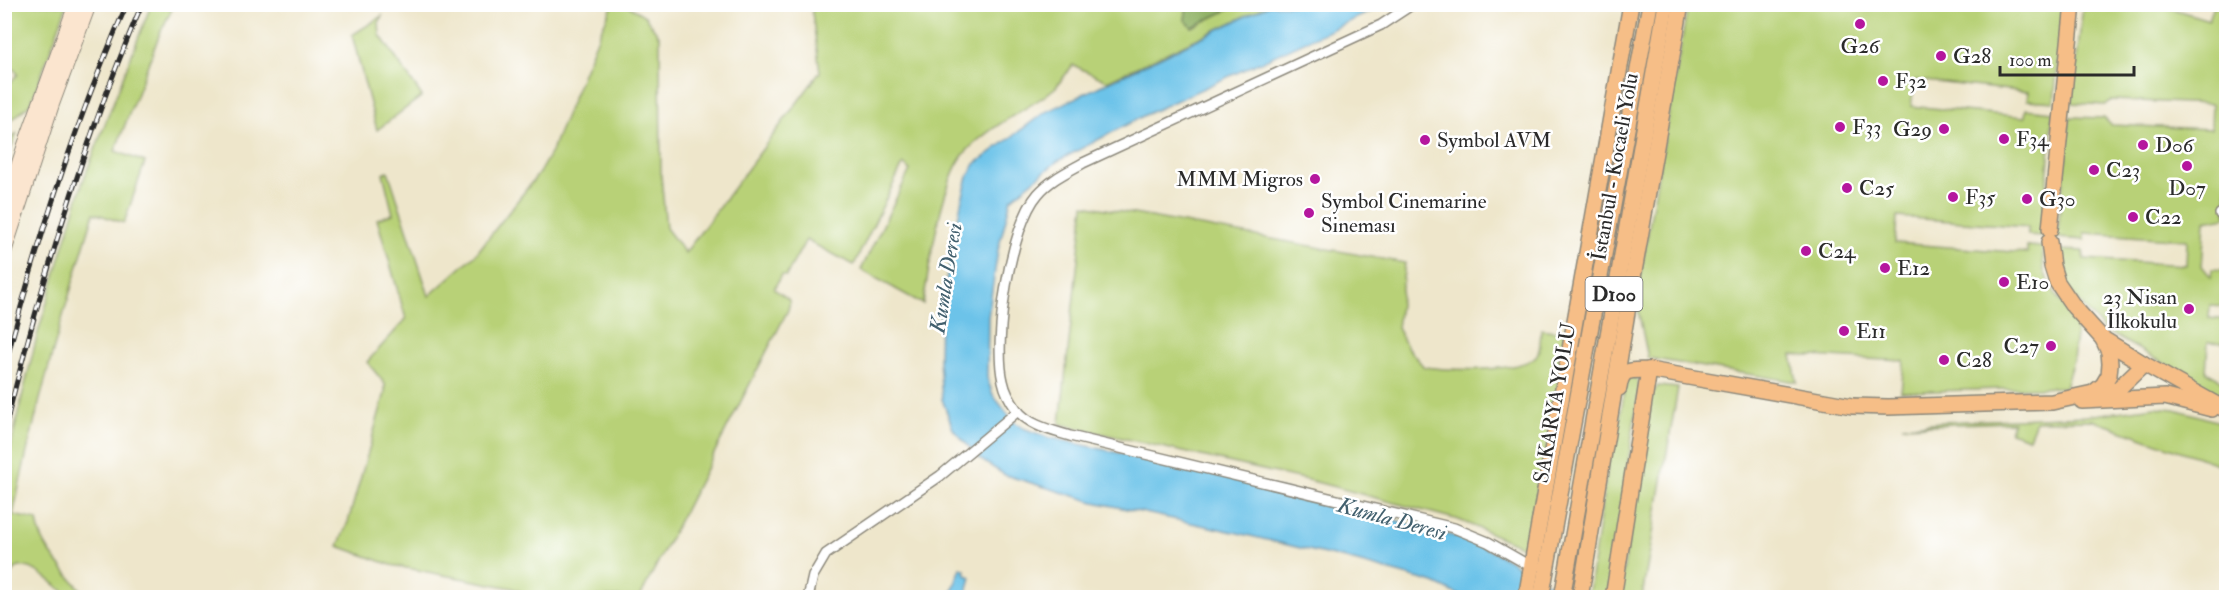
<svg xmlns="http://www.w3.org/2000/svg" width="2231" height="602" viewBox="0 0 2231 602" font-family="'IM FELL Double Pica',serif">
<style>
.green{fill:#b8d177;stroke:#727e51;stroke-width:1.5}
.forest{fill:#92b368;stroke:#5e6f4a;stroke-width:1.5}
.water{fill:#6cc3e9;stroke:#4c778a;stroke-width:1.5}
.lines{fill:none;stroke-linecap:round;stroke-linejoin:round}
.minor-casing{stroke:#8c887b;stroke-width:12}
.secondary-casing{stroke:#8c887b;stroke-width:16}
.primary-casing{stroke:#8c887b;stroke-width:18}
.trunk-casing{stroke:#8c887b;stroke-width:18}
.minor{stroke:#fff;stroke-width:9}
.secondary{stroke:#fbe5cf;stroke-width:14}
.primary{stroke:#f6be87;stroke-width:15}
.trunk{stroke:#f6be87;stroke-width:15}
.rail-casing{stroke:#2b2b2b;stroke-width:5}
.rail{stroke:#fff;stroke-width:3;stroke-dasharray:9;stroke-linecap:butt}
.poi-dot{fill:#b5179e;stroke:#fff;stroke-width:2}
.labels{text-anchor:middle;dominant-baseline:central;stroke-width:5;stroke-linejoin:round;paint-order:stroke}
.shield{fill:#fff;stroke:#6b6b6b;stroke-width:1.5}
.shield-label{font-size:20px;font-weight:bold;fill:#2b2b2b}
.poi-label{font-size:21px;fill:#2b2b2b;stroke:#fff;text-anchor:start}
.street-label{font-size:21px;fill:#2b2b2b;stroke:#fff}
.water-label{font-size:22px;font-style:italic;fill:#42606e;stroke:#fff}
</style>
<rect width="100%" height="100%" fill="#fff"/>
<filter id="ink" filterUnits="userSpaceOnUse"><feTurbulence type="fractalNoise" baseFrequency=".0167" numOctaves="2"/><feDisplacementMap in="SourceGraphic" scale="12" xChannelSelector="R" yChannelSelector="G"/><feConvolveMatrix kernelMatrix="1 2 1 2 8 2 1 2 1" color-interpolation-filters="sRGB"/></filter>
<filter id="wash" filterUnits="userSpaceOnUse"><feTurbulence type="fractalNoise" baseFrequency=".008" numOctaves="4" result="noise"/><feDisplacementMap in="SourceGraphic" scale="24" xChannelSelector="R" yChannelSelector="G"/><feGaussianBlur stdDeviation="1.35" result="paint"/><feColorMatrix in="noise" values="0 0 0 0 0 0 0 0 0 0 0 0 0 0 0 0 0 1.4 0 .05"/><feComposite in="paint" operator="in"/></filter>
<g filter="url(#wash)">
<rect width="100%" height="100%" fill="#eee6cb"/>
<g class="green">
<path d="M 5,4 L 67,5 L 31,103 L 5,126 L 5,109 L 8,99 L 5,88 L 18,74 L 5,60 Z"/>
<path d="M 151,5 L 174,5 L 160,33 L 115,151 L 145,162 L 124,223 L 94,213 C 63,313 34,412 13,515 L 37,520 C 40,550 69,574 87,597 C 84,597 76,599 73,598 C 60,592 28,554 13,571 C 7,578 7,591 5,597 L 5,473 L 21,401 L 37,336 L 83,181 Z"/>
<path d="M 613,5 L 627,5 L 645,16 L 660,37 L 661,176 L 666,228 L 685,253 L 820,72 L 811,5 L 1187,5 L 1185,20 L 1192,27 L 1238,5 L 1269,5 L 1107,81 L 1073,65 L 1056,87 L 1046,95 C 1019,114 985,129 964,154 C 941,182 929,268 923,304 L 861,270 L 910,170 L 903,164 L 854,265 L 806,240 L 786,276 L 781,275 L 774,289 L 787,298 L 790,302 L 788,310 L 640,597 L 532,597 L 512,588 L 391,565 L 338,546 L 348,522 L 385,393 L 385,384 L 367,362 L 406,319 L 377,219 L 393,214 L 383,173 L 388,171 L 429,296 L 476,254 L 539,173 L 551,152 L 600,32 Z"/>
<path d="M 1688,5 L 2063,5 L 2054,102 L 2027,100 L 2028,92 L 1915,80 L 1911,106 L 2025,117 L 2026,109 L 2053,112 L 2042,236 L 2028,235 L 2028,227 L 1897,217 L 1895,243 L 2027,253 L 2027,246 L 2042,247 L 2044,271 L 2051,287 L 2077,325 L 2073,360 L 2065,387 L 1901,392 L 1904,361 L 1792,355 L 1797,382 L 1648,358 L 1636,300 Z"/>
<path d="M 2083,5 L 2160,5 L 2209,20 L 2214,5 L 2226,5 L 2226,217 L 2205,221 L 2202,266 L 2211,277 L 2212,269 L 2226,270 L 2226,306 L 2210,305 L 2209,318 L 2226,320 L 2226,343 L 2208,342 L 2206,372 L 2226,383 L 2226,398 L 2104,330 L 2069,291 L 2058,272 L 2056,250 L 2084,251 L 2084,259 L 2186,265 L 2187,240 L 2085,233 L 2085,240 L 2057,238 L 2070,117 L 2104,118 L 2111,125 L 2211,129 L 2212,104 L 2112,100 L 2105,105 L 2072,103 Z"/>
<path d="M 382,16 L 379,23 L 380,35 L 422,96 L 377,130 L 352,35 Z"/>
<path d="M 17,133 L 5,163 L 5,143 Z"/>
<path d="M 1084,205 L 1405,263 L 1397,328 L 1408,348 L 1424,367 C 1447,370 1527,374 1538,353 C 1541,347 1540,336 1541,329 L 1567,333 L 1530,550 L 1459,520 L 1316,482 L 1060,424 Z"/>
<path d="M 1628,378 L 1636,378 L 1638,381 L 1639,390 L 1608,597 L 1589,598 L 1588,597 L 1612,437 L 1619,426 L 1626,379 Z"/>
<path d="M 1658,386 L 1678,388 L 1642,597 L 1619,598 L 1652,393 Z"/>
<path d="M 2155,407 L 2175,409 L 2226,424 L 2226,467 L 2092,420 L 2036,421 L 2029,438 L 2010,432 L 2013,422 L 1902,426 L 1941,422 L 2086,416 Z"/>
</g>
<path class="forest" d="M 1187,5 L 1187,4 L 1238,5 L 1192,27 L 1185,20 Z"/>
<g class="water">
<path d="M 1269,5 L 1385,5 L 1145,115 L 1058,161 L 1011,199 L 998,250 L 988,317 L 987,378 L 993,395 L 1013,421 L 1023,428 L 1047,437 L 1269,486 L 1468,540 L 1510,560 L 1530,577 L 1589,597 L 1463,597 L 1434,583 L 1350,560 L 1238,533 L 1094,502 L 1005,475 L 981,460 L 953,429 L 942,399 L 939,361 L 940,311 L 961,203 L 968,177 L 975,164 L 1044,113 Z"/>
<path d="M 961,568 L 965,570 L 966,575 L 971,577 L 966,597 L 950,597 Z"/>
</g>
</g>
<g filter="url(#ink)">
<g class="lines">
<g class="minor-casing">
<g id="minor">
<path d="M 1413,4 L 1381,25 L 1083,163 C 1067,172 1050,180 1038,194 C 1010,226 993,340 1003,381 C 1005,391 1011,402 1017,410 C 1030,426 1051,430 1070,436 L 1454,528 L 1488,542 L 1532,567"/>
<path d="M 2220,214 L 2226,213"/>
<path d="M 808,598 L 813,576 L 826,554 L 940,476 L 1018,411"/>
</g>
</g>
<g class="secondary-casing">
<g id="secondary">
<path d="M 4,209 L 25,145 L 76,4"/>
<path d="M 4,252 L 52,104 L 89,4"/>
</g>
</g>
<g class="primary-casing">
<g id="primary">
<path d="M 2050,229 L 2073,4"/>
<path d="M 2049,242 L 2052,266 L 2057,282 L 2074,307 L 2103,339 L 2144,364 L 2226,410"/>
<path d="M 1649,370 L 1852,406 L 1888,407 L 2052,402 L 2093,393 L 2103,385 L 2109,375 L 2110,364 L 2109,352 L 2103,339"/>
<path d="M 2098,398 L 2119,388 L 2144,364"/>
<path d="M 2082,401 L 2165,397 L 2212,409"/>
</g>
</g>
<g class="trunk-casing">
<g id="trunk">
<path d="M 1619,388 C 1622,367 1630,371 1649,370"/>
<path d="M 1526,598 L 1631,4"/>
<path d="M 1541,598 L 1650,4"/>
<path d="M 1562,598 L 1666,4"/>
<path d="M 1580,598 L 1629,300 L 1681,4"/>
<path d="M 1613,598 L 1649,370"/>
</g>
</g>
<use href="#minor" class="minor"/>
<use href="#secondary" class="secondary"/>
<use href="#primary" class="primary"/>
<use href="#trunk" class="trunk"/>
<g class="rail-casing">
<g id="rail">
<path d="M 4,370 C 36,246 75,121 127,4"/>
<path d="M 4,432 C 40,287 83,142 142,4"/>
</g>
</g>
<use href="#rail" class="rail"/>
</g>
</g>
<g class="poi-dot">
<circle cx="1860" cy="24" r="6"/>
<circle cx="1941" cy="56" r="6"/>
<circle cx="1883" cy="81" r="6"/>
<circle cx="1840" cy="127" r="6"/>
<circle cx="1944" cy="129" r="6"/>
<circle cx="2004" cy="139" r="6"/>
<circle cx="1425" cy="140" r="6"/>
<circle cx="2143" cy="145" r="6"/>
<circle cx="2187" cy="166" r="6"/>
<circle cx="2094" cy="170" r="6"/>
<circle cx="1315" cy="179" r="6"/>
<circle cx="1847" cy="188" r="6"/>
<circle cx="1953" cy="197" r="6"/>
<circle cx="2027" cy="199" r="6"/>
<circle cx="1309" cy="213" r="6"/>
<circle cx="2133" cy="217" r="6"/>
<circle cx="1806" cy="251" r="6"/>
<circle cx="1885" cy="268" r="6"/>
<circle cx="2004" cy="282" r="6"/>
<circle cx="2189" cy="309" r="6"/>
<circle cx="1844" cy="331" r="6"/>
<circle cx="2051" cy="346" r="6"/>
<circle cx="1944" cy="360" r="6"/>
</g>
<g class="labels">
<rect class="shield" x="1585.5" y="277" width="57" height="34" rx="4.5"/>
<g class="shield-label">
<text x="1614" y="294">D100</text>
</g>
<g class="poi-label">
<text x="1860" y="46" text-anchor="middle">G26</text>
<text x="1953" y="56">G28</text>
<text x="1895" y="81">F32</text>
<text x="1852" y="127">F33</text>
<text x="1932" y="129" text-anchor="end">G29</text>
<text x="2016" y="139">F34</text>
<text x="1437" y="140">Symbol AVM</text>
<text x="2155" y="145">D06</text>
<text x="2106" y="170">C23</text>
<text x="1303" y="179" text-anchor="end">MMM Migros</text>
<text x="1859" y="188">C25</text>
<text x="2187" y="188" text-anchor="middle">D07</text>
<text x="1965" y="197">F35</text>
<text x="2039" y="199">G30</text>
<text x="1321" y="201">Symbol Cinemarine<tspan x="1321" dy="24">Sineması</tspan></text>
<text x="2145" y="217">C22</text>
<text x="1818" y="251">C24</text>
<text x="1897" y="268">E12</text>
<text x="2016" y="282">E10</text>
<text x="2177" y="297" text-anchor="end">23 Nisan<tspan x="2177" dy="24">İlkokulu</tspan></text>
<text x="1856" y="331">E11</text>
<text x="2039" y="346" text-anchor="end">C27</text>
<text x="1956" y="360">C28</text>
</g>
<g class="street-label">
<text transform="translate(1615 167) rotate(-80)">İstanbul - Kocaeli Yolu</text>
<text transform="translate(1555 403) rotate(-80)">SAKARYA YOLU</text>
</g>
<g class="water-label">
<text transform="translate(946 278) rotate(-81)">Kumla Deresi</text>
<text transform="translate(1392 519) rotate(15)">Kumla Deresi</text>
</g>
</g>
<rect width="2231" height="602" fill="none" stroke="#fff" stroke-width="24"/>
<path d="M2000 66v9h134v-9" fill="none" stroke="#2b2b2b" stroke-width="3"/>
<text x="2009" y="66" font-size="18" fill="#2b2b2b" stroke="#ffffff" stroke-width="4.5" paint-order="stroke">100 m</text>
</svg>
